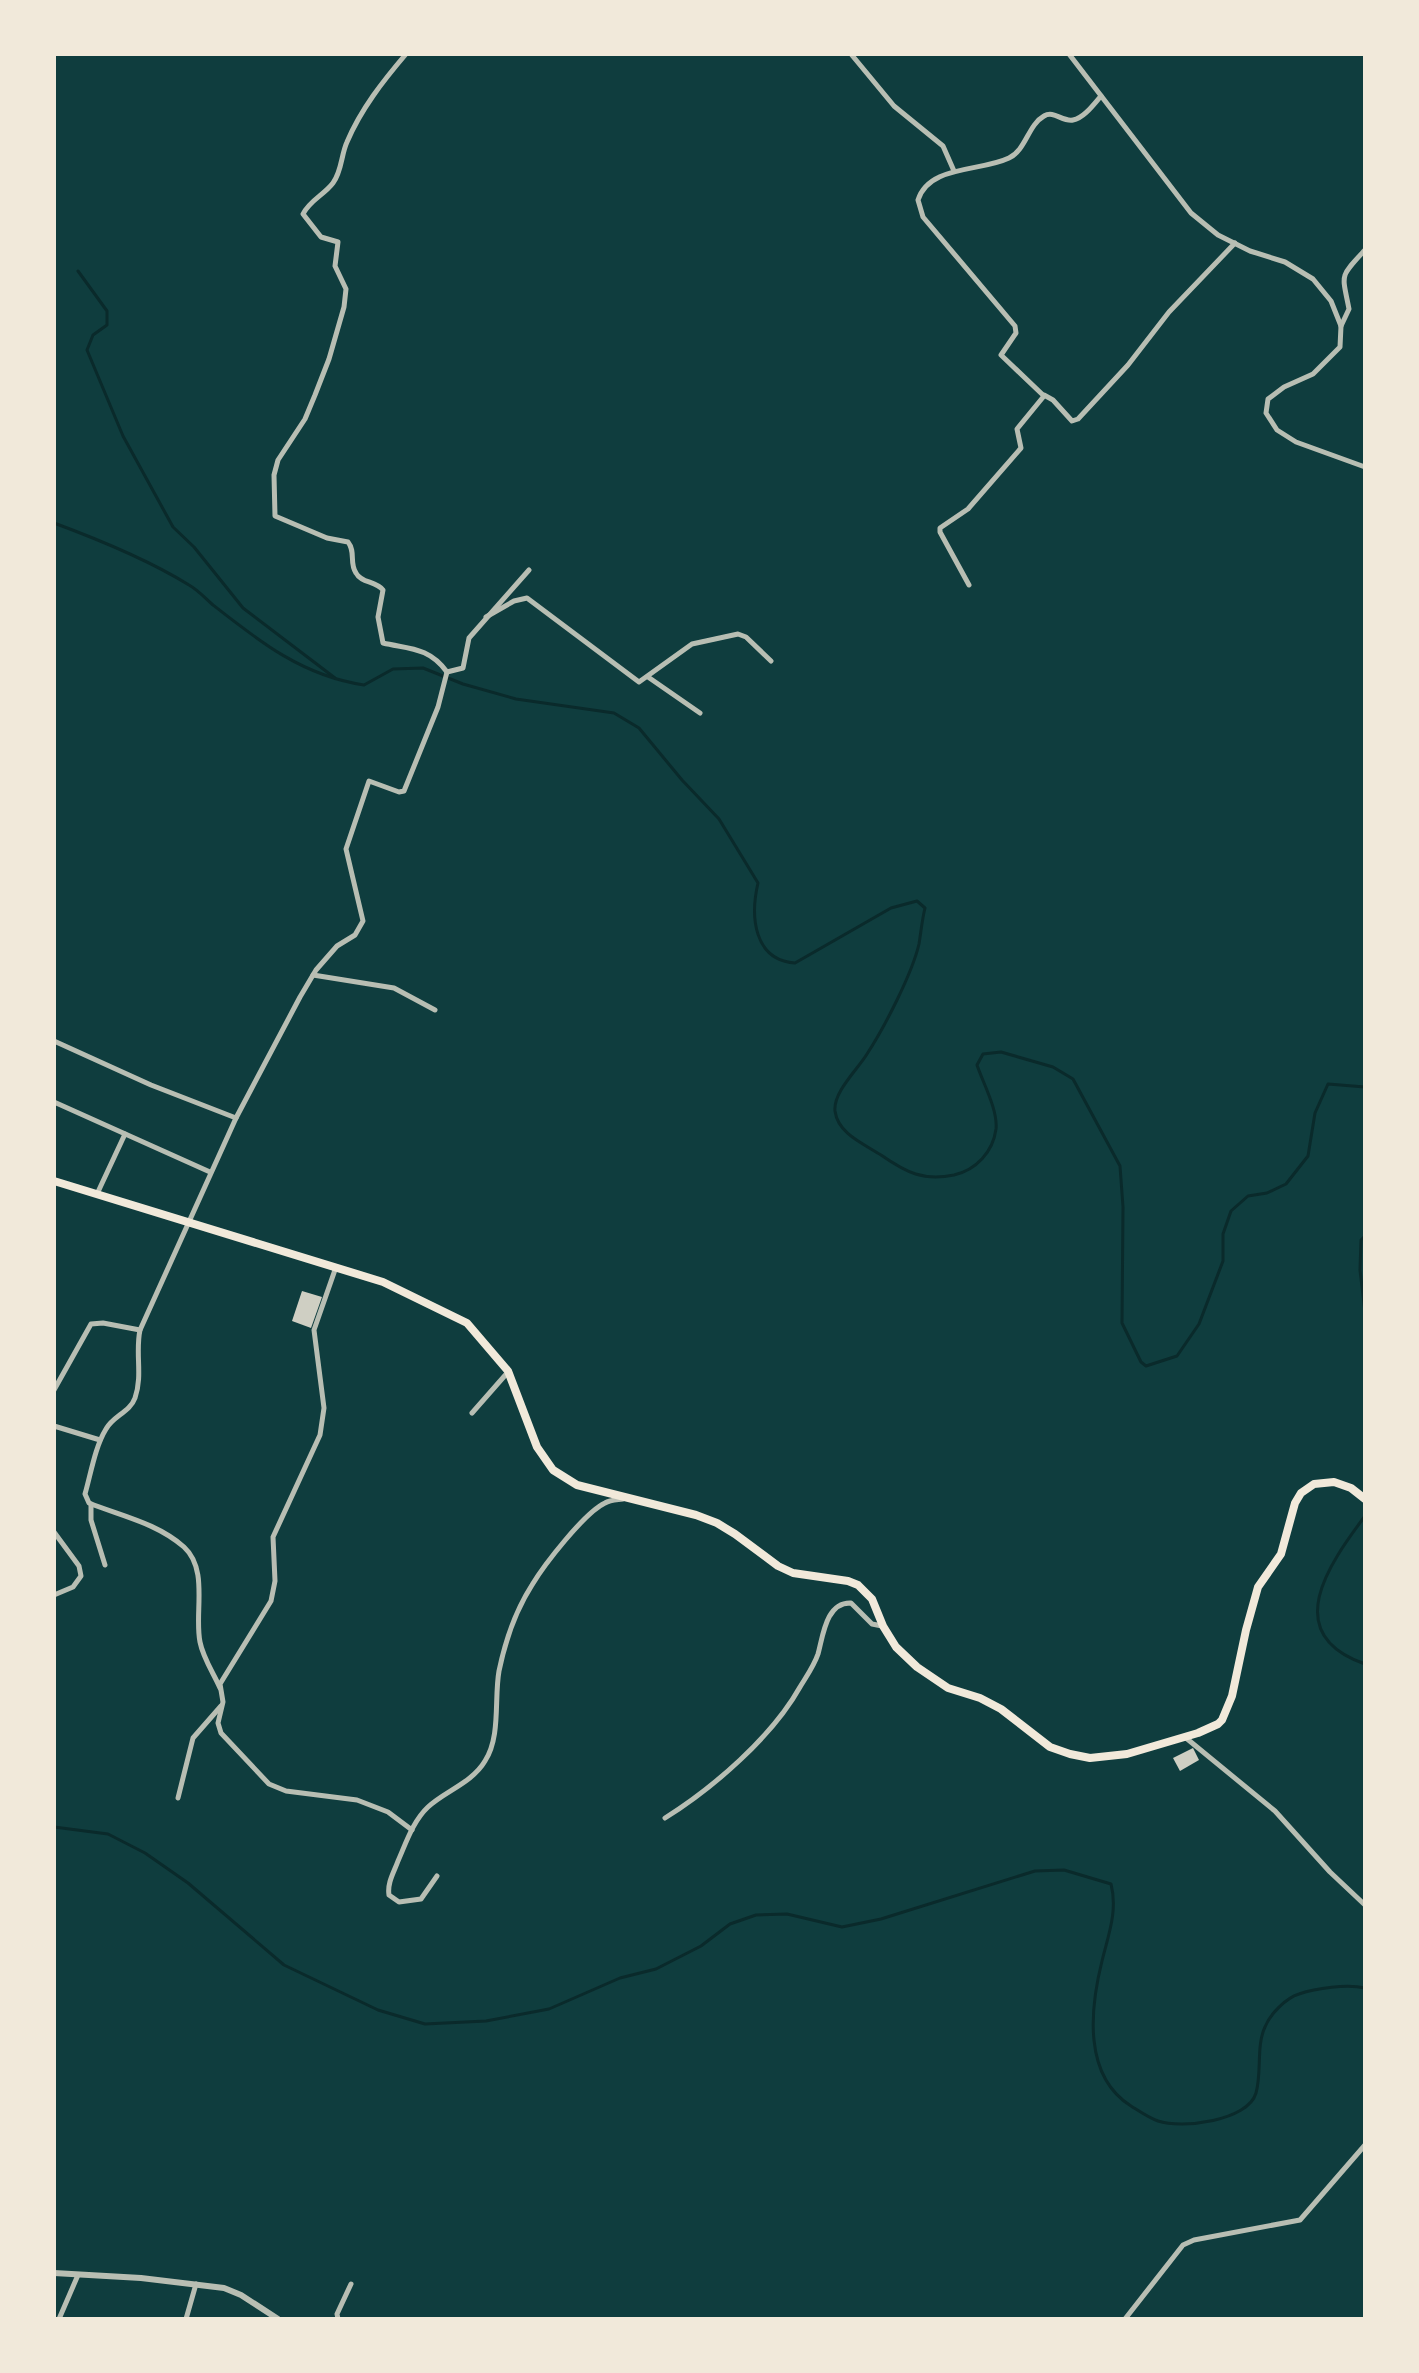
<svg xmlns="http://www.w3.org/2000/svg" width="1419" height="2373" viewBox="0 0 1419 2373" font-family="'Zilla Slab',serif">
<style>
.lines{fill:none;stroke-linecap:round;stroke-linejoin:round}
.stream{stroke:#0a2a2b;stroke-width:3}
.building{fill:#cfcfc3}
.minor{stroke:#b8beb3;stroke-width:5}
.tertiary{stroke:#b8beb3;stroke-width:6}
.primary{stroke:#f1e9da;stroke-width:8}
</style>
<rect width="100%" height="100%" fill="#0f3d3e"/>
<g class="lines">
<g class="stream">
<path d="M 78,271 L 107,311 L 107,325 L 93,335 L 87,350 L 123,436 L 173,527 L 194,547 L 243,608 L 335,678"/>
<path d="M 54,523 C 100,540 147,559 189,585 C 198,590 205,598 213,605 C 260,642 303,676 364,685 L 393,669 L 423,668 L 463,684 L 516,699 L 614,713 L 639,728 L 682,780 L 719,819 L 758,883 C 750,917 754,960 795,963 L 891,908 L 917,901 L 925,908 C 922,920 921,932 919,944 C 912,974 884,1028 867,1054 C 858,1069 833,1092 835,1111 C 838,1134 864,1144 881,1155 C 907,1173 923,1181 954,1175 C 976,1170 993,1152 996,1129 C 998,1110 983,1083 977,1065 L 983,1054 L 1001,1052 L 1053,1067 L 1073,1079 L 1120,1166 L 1123,1207 L 1122,1323 L 1141,1362 L 1146,1366 L 1177,1356 L 1199,1324 L 1223,1261 L 1223,1234 L 1231,1211 L 1248,1196 L 1267,1193 L 1286,1184 L 1308,1156 L 1315,1113 L 1328,1084 L 1365,1087"/>
<path d="M 1365,1236 L 1361,1240 L 1360,1270 L 1365,1312"/>
<path d="M 1365,1516 C 1329,1564 1279,1634 1365,1664"/>
<path d="M 54,1827 L 108,1834 L 145,1853 L 188,1883 L 284,1965 L 378,2010 L 425,2024 L 486,2021 L 549,2009 L 620,1978 L 656,1969 L 701,1946 L 730,1924 L 756,1915 L 787,1914 L 842,1927 L 881,1919 L 1035,1871 L 1064,1870 L 1111,1884 C 1118,1911 1108,1936 1102,1961 C 1090,2009 1083,2076 1131,2106 C 1139,2111 1149,2118 1158,2121 C 1182,2129 1248,2121 1256,2093 C 1262,2072 1256,2046 1265,2027 C 1270,2014 1286,1998 1299,1994 C 1316,1988 1347,1984 1365,1988"/>
</g>
</g>
<g class="building">
<path d="M 302,1291 L 322,1297 L 311,1328 L 292,1321 Z"/>
<path d="M 1193,1748 L 1199,1760 L 1180,1771 L 1173,1758 Z"/>
</g>
<g class="lines">
<g class="minor">
<path d="M 406,54 C 383,81 361,109 347,142 C 341,155 342,171 333,183 C 324,195 310,200 303,214 L 321,237 L 338,242 L 335,266 L 346,289 L 344,307 L 329,359 L 315,395 L 305,419 L 278,460 L 274,475 L 275,516 L 327,538 L 348,542 C 356,552 349,563 356,573 C 361,583 376,581 383,590 L 378,617 L 383,643 C 409,649 429,647 447,672"/>
<path d="M 851,54 L 894,106 L 943,146 L 954,171"/>
<path d="M 1069,54 L 1191,213 L 1218,235 L 1250,251 L 1285,262 L 1313,279 L 1331,301 L 1341,326 L 1340,347 L 1313,374 L 1284,387 L 1268,399 L 1266,413 L 1277,430 L 1296,442 L 1365,467"/>
<path d="M 1341,326 L 1349,309 C 1342,273 1339,278 1365,250"/>
<path d="M 1044,395 L 1053,400 L 1072,421 L 1078,419 L 1128,365 L 1169,312 L 1235,243"/>
<path d="M 969,585 L 940,532 L 940,528 L 968,509 L 1021,448 L 1017,429 L 1044,396 L 1001,355 L 1016,333 L 1015,326 L 923,217 L 918,200 C 929,165 980,172 1009,158 C 1026,150 1028,125 1044,116 C 1054,110 1062,122 1073,120 C 1084,118 1094,104 1101,96"/>
<path d="M 486,617 L 514,601 L 527,598 L 639,682 L 692,644 L 738,634 L 746,637 L 771,661"/>
<path d="M 447,672 L 463,668 L 469,638 L 529,570"/>
<path d="M 648,677 L 700,713"/>
<path d="M 313,975 L 394,988 L 435,1010"/>
<path d="M 54,1041 L 151,1085 L 236,1118"/>
<path d="M 54,1102 L 210,1172"/>
<path d="M 97,1194 L 125,1134"/>
<path d="M 336,1267 L 314,1330 L 324,1408 L 320,1435 L 273,1537 L 275,1581 L 271,1601 L 220,1684 L 223,1702 L 218,1723 L 221,1733 L 269,1784 L 286,1791 L 357,1800 L 388,1812 L 412,1830"/>
<path d="M 54,1390 L 91,1324 L 103,1323 L 140,1330"/>
<path d="M 472,1413 L 508,1372"/>
<path d="M 54,1426 L 100,1440"/>
<path d="M 91,1504 L 91,1520 L 105,1565"/>
<path d="M 54,1532 L 79,1566 L 81,1576 L 73,1587 L 54,1595"/>
<path d="M 220,1688 C 214,1674 203,1658 200,1642 C 194,1613 209,1570 184,1547 C 157,1523 121,1516 89,1503 L 85,1494 C 91,1473 95,1447 106,1429 C 113,1416 130,1412 135,1398 C 143,1375 135,1353 140,1330 L 236,1118 L 300,997 L 316,970 L 337,946 L 355,935 L 363,921 L 346,849 L 369,781 L 399,792 L 404,791 L 438,707 L 447,672"/>
<path d="M 1186,1738 L 1275,1811 L 1330,1872 L 1365,1905"/>
<path d="M 178,1798 L 193,1738 L 221,1706"/>
<path d="M 665,1818 C 713,1788 772,1737 800,1687 C 806,1677 814,1666 818,1654 C 823,1636 826,1602 851,1603 L 872,1624 L 882,1626"/>
<path d="M 437,1876 L 421,1899 L 399,1902 L 389,1895 C 387,1883 394,1872 398,1861 C 406,1843 413,1821 428,1807 C 445,1791 472,1783 485,1761 C 501,1736 494,1699 499,1671 C 505,1642 516,1610 532,1585 C 544,1565 584,1513 605,1503 C 610,1500 616,1500 623,1499"/>
<path d="M 59,2319 L 78,2275"/>
<path d="M 186,2319 L 196,2284"/>
<path d="M 338,2319 L 337,2314 L 351,2284"/>
<path d="M 1125,2319 L 1183,2245 L 1194,2240 L 1300,2220 L 1365,2145"/>
</g>
<path class="tertiary" d="M 54,2273 L 141,2278 L 224,2288 L 241,2295 L 278,2319"/>
<path class="primary" d="M 54,1181 L 383,1282 L 467,1323 L 508,1371 L 537,1447 L 553,1470 L 577,1485 L 696,1515 L 717,1523 L 735,1534 L 778,1566 L 793,1573 L 848,1581 L 858,1585 L 872,1599 L 883,1626 L 896,1647 L 917,1667 L 948,1688 L 980,1698 L 1001,1709 L 1050,1747 L 1070,1754 L 1090,1758 L 1127,1754 L 1198,1733 L 1218,1724 L 1222,1720 L 1232,1696 L 1246,1630 L 1258,1587 L 1281,1554 L 1295,1503 L 1301,1493 L 1314,1484 L 1334,1482 L 1351,1488 L 1365,1499"/>
</g>
<rect width="1419" height="2373" fill="none" stroke="#f1e9da" stroke-width="112"/>
</svg>
